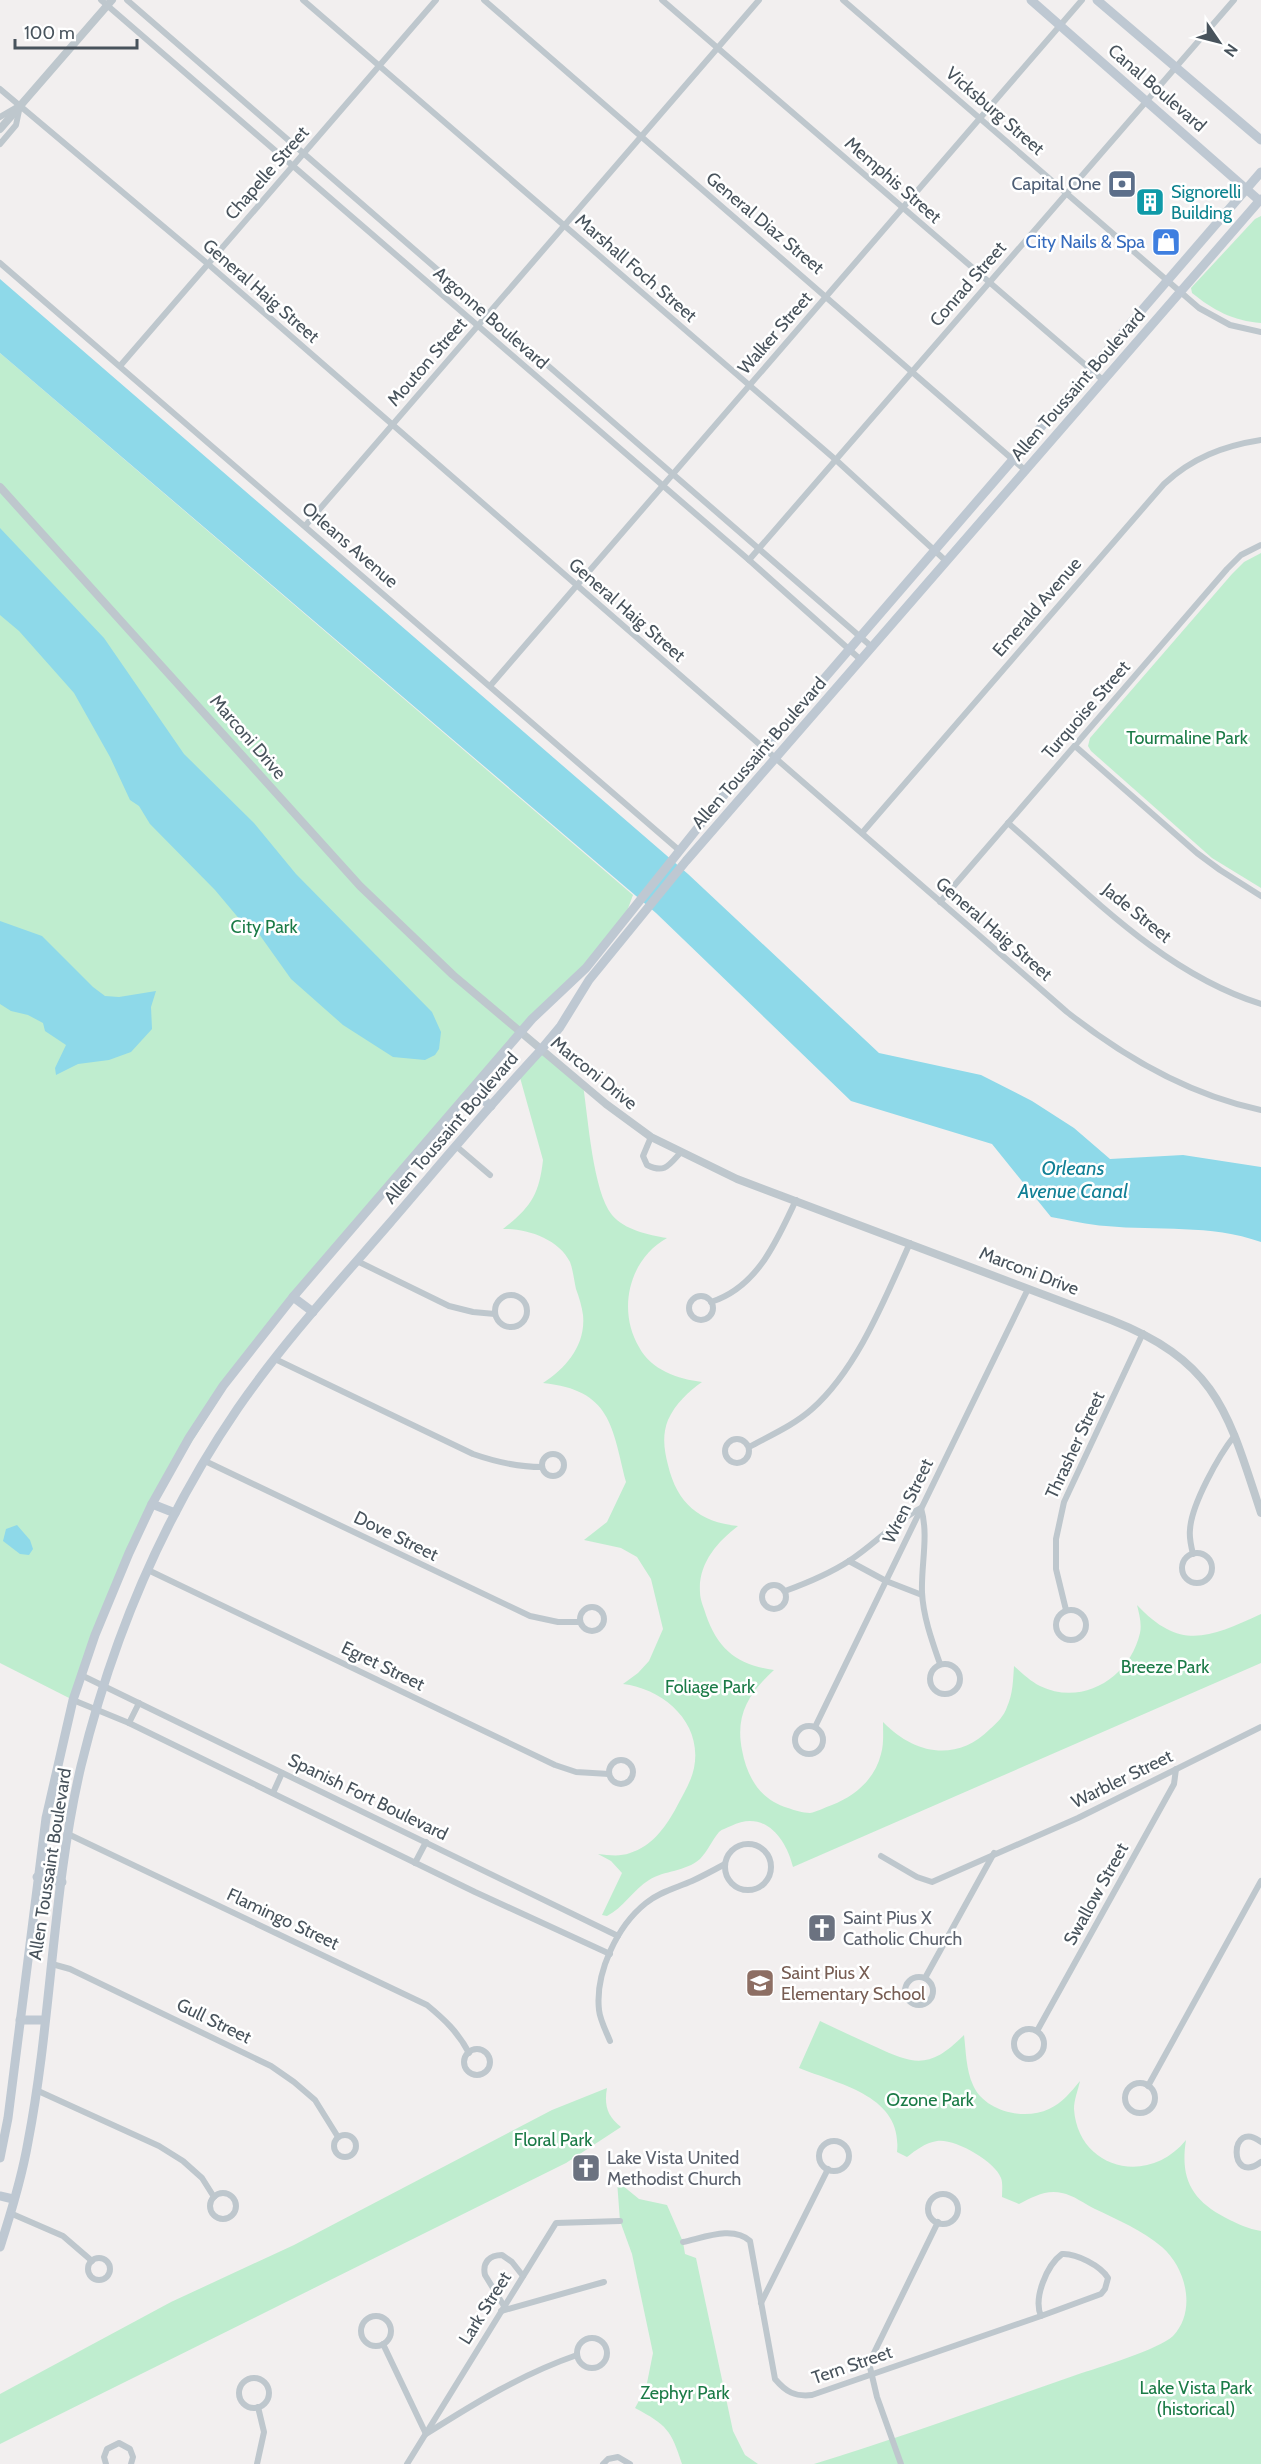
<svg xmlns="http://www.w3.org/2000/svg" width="1261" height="2464" viewBox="0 0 1261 2464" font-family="Cabin,sans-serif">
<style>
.green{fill:#bfedcf}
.water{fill:#8ed9e9}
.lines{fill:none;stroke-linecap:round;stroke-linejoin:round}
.minor{stroke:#bec7cd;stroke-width:6}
.tertiary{stroke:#bec7cd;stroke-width:8}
.secondary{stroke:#bec8d2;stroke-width:9}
.labels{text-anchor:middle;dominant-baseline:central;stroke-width:5;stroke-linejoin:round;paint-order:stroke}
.street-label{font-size:18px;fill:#48535c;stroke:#fff}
.service-label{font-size:18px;fill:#4e5e75;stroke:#fff;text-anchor:end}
.culture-label{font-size:18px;fill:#0d838f;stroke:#fff;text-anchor:start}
.shop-label{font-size:18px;fill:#366cbe;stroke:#fff;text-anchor:end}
.park-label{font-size:18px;fill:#1b7b47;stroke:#fff}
.worship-label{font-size:18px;fill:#5b616d;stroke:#fff;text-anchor:start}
.education-label{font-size:18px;fill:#785e54;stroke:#fff;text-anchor:start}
.water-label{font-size:20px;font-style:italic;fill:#128096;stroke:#fff}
</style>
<rect width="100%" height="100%" fill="#f2efef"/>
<g class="green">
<path d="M 1261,216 L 1261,323 C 1233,321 1213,310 1192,293 L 1191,288 L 1255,219 Z"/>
<path d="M 0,353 L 633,895 L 623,922 L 548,1004 L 255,1343 L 152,1504 L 73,1700 L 0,1663 Z"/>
<path d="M 1261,553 L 1261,888 L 1212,858 L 1091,751 L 1088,746 L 1090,738 L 1232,574 L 1244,562 Z"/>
<path d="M 540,1051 L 583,1085 C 588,1117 593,1192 612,1215 C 625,1230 648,1235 667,1238 C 629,1259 617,1310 639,1347 C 651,1370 678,1379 702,1382 C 689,1391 675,1404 668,1420 C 662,1435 664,1450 668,1465 C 677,1503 699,1522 738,1526 C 717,1542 698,1564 700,1592 C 700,1600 704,1608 706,1615 C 718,1650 738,1665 774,1670 C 749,1693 735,1715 742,1750 C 747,1777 760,1800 788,1808 C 794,1810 803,1813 810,1813 C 817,1812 825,1807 832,1805 C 855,1796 875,1779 881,1754 C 884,1744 883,1733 883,1722 C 914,1754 956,1763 990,1729 C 997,1723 1004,1716 1007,1707 C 1013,1694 1013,1680 1014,1666 C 1022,1673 1030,1681 1040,1686 C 1083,1707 1130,1677 1140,1633 C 1142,1624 1139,1613 1137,1605 C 1181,1652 1210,1637 1261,1614 L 1261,1663 L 793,1867 C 786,1838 764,1809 731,1826 C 727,1828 722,1829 719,1832 C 712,1840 708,1851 700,1859 C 685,1872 665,1870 649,1880 C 633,1890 623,1908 607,1916 L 602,1915 L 622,1873 L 611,1861 L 598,1854 C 609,1855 619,1857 630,1853 C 652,1846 664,1829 675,1810 C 682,1796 691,1783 694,1768 C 703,1723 664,1689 623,1684 L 638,1673 L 649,1661 L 663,1629 L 651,1579 L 637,1557 L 621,1548 L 584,1540 L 607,1522 L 626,1482 C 612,1426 611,1390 543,1383 C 566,1368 586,1345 583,1315 C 582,1307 579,1297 576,1289 C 574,1280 573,1270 570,1262 C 559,1239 526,1228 503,1229 C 531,1207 539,1195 543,1160 L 519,1074 Z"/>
<path d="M 820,2021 C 838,2030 857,2038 876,2047 C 916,2066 931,2068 964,2035 C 966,2051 966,2070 973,2085 C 984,2111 1024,2121 1049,2109 C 1062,2103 1071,2092 1080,2081 C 1078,2090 1074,2100 1074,2109 C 1078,2169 1148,2187 1186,2140 C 1180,2178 1191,2200 1226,2218 C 1238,2224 1248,2229 1261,2231 L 1261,2464 L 814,2464 C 902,2437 989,2405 1076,2375 C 1097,2368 1160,2349 1173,2336 C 1197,2311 1186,2268 1162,2247 C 1142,2230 1118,2220 1095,2209 C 1085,2204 1073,2195 1062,2193 C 1047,2189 1032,2197 1019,2204 L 1002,2197 C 1002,2191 1003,2183 1001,2178 C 995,2161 954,2138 937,2141 C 925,2143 916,2150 907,2157 L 897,2152 C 903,2096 841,2085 799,2068 Z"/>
<path d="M 607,2088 C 604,2105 607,2116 621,2127 L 566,2163 L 0,2444 L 0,2394 L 171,2302 L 294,2245 L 552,2110 Z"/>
<path d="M 617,2181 L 639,2199 L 667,2205 L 683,2242 L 685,2254 L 696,2258 L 733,2431 L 745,2455 L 758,2464 L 682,2464 C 671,2430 667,2425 635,2408 L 646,2388 L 653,2353 L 632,2254 L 620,2221 Z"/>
</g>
<g class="water">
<path d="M 0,279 L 688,874 L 879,1053 L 981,1075 L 1032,1101 L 1074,1128 L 1110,1159 L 1183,1155 L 1261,1167 L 1261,1242 C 1210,1224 1158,1231 1106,1226 C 1088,1225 1069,1220 1051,1217 L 992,1144 L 851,1101 L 656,913 L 0,353 Z"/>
<path d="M 0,528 L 104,638 L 184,754 L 254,823 L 296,874 L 432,1012 L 441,1032 L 439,1049 L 435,1055 L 425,1060 L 393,1057 L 343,1025 L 291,979 L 259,934 L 241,921 L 215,890 L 150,824 L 139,806 L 130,800 L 110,757 L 74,693 L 19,631 L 0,615 Z"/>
<path d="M 0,921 L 42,936 L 93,987 L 105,996 L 119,997 L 156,991 L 151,1007 L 152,1029 L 131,1052 L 109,1060 L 78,1064 L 56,1075 L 55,1068 L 66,1045 L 45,1031 L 43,1023 L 28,1015 L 11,1011 L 0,1004 Z"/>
<path d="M 17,1525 L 30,1540 L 33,1549 L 29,1555 L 20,1554 L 3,1541 L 6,1529 Z"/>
</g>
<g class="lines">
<g class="minor">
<path d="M 101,0 L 749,560 L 861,660"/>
<path d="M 127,0 L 872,647"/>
<path d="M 303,0 L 836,460 L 946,561"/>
<path d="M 484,0 L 1026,471"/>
<path d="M 662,0 L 1104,381"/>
<path d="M 843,0 L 1199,308 L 1230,325 L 1261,332"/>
<path d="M 0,89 L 208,264 L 1067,1012 C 1124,1057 1189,1095 1261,1110"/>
<path d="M 0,117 L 17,107"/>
<path d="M 0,144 L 16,125 L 20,106"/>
<path d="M 0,263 L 680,851"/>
<path d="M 120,366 L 436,0"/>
<path d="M 305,526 L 759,0"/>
<path d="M 749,560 L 1234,0"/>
<path d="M 490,686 L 1082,0"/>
<path d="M 1075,746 L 1197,853 L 1220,870 L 1261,896"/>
<path d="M 1008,823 C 1086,890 1160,972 1261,1004"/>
<path d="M 862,833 L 1164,484 C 1192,458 1223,446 1261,440"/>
<path d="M 940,902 L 1227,569 L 1241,555 L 1261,545"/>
<path d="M 651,1137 L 643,1156 L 647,1165 C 665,1174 669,1165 681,1152"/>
<path d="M 456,1146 L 490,1175"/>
<path d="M 357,1261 L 449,1306 L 473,1312 L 495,1314"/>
<circle cx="511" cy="1311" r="16"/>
<circle cx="701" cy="1308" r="12"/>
<path d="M 711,1302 C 758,1287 777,1240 796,1200"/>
<path d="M 275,1359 L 473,1454 C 496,1462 518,1467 542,1467"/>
<circle cx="737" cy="1451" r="12"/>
<path d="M 749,1447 C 771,1435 794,1425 812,1409 C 858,1368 885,1298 910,1243"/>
<circle cx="553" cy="1465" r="11"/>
<path d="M 205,1461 L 530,1616 L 558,1622 L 579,1622"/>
<circle cx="1197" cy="1568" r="15"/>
<path d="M 1193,1554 C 1191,1546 1189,1538 1190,1530 C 1191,1505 1219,1455 1235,1435"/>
<path d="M 849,1561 L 886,1581 L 922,1595"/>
<path d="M 148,1570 L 555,1765 L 576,1772 L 609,1774"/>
<circle cx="774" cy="1597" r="12"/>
<path d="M 785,1591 C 807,1583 829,1574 849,1561 C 874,1545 894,1522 921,1508 C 929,1535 921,1564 922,1592 C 923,1616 932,1641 940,1664"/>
<circle cx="592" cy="1619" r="12"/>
<circle cx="1071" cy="1625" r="15"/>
<path d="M 1066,1610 L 1056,1569 L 1056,1539 L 1064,1502 L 1143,1333"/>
<circle cx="945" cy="1679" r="15"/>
<path d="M 81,1675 L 618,1936"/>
<path d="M 73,1700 L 129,1723 L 475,1892 L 610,1954"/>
<path d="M 129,1723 L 139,1703"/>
<circle cx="809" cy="1740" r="14"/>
<path d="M 815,1727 L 1028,1289"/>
<circle cx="621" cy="1772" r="12"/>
<path d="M 273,1793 L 282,1773"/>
<path d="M 68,1834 L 427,2005 C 444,2019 458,2032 469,2053"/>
<circle cx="748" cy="1867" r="23"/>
<path d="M 881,1856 L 917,1877 L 932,1882 L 1078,1818 L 1261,1727"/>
<path d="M 415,1863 L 426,1842"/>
<path d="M 52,1964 L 70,1969 L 271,2066 L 294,2082 L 315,2100 L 338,2137"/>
<circle cx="919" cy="1991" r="14"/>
<path d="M 925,1978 L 994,1853"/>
<circle cx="1029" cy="2044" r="15"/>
<path d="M 1037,2031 L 1174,1784 L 1176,1769"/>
<path d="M 610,2041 C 606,2031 600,2020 599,2010 C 595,1973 617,1926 646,1903 C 659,1892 676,1888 692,1881 C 703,1876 714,1870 725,1864"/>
<circle cx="477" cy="2062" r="13"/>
<circle cx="1140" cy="2098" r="15"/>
<path d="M 1148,2086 L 1261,1881"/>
<path d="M 36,2090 L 159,2146 L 183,2161 L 202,2178 L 214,2197"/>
<circle cx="345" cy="2146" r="11"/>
<circle cx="834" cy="2156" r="15"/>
<path d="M 1261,2142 C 1229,2117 1228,2187 1261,2162"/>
<circle cx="223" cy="2206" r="13"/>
<circle cx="943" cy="2209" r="15"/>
<path d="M 10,2213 L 63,2236 L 92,2261"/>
<path d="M 683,2242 C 703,2238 733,2225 750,2241 L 775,2379 C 786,2392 795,2397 812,2395 L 1041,2316"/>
<path d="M 1062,2254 C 1076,2253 1101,2266 1108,2278 L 1105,2289 L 1101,2294 L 1041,2316 C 1033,2298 1047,2265 1062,2254 Z"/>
<circle cx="99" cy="2269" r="11"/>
<path d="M 761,2303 L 828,2169"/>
<path d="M 504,2306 L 485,2275 C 482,2262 490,2255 502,2255 L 512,2262 L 523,2276"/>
<path d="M 501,2311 L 604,2282"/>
<circle cx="376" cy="2331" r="15"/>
<circle cx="592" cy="2353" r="15"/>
<path d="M 383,2344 L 426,2434 C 475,2403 522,2374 577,2355"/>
<circle cx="254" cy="2393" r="15"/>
<path d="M 106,2464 L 104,2457 L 107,2449 L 119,2443 L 130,2449 L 133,2457 L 131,2464"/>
<path d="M 257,2464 L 264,2432 L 258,2407"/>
<path d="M 407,2464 L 556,2223 L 620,2221"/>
<path d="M 603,2464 L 608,2459 L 618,2457 L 630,2464"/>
<path d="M 901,2464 L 877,2397 L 869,2363 L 938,2222"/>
</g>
<g class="tertiary">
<path d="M 0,129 L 112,0"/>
<path d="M 0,487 L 360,886 L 453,975 L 606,1104 L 651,1137 L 737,1179 L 1111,1320 C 1218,1362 1228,1413 1261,1513"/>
</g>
<g class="secondary">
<path d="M 1031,0 L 1260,201"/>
<path d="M 1097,0 L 1261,140"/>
<path d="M 472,1091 L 491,1106"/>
<path d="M 293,1297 L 313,1312"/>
<path d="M 152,1504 L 175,1513"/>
<path d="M 37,1877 L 62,1882"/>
<path d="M 20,2020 L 44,2020"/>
<path d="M 0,2158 L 8,2118 L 46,1818 L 73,1700 L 95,1635 L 129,1553 L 152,1504 L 189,1438 L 223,1386 L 293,1297 L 532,1019 L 586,968 L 728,790 L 1261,172"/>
<path d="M 0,2196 L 13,2199"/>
<path d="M 0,2247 C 11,2213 22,2177 28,2142 C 52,2018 52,1889 81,1766 C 112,1639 164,1516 238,1408 C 283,1343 337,1284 389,1224 C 439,1166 488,1107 540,1051 L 560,1027 L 589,980 L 686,861 L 1261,199"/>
</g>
</g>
<defs>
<g id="bank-square" transform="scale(1.5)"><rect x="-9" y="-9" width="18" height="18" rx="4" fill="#5c6f8a" stroke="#fff"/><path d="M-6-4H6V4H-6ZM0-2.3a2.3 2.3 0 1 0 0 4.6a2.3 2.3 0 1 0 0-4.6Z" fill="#fff"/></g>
<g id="building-square" transform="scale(1.5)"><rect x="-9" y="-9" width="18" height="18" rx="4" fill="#0f9aa8" stroke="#fff"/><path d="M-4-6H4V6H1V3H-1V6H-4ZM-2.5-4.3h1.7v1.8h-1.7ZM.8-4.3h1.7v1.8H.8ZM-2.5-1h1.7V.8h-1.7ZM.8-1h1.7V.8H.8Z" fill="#fff"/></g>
<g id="shop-square" transform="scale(1.5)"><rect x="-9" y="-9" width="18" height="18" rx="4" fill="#3f7fe0" stroke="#fff"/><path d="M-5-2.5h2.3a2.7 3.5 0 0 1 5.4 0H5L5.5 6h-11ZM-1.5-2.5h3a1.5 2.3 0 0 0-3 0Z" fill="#fff"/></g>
<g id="church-square" transform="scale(1.5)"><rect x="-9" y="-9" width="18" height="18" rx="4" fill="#6b7280" stroke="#fff"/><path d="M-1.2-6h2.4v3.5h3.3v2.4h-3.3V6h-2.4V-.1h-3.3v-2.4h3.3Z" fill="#fff"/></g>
<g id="school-square" transform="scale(1.5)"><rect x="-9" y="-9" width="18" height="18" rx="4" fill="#8d6e63" stroke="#fff"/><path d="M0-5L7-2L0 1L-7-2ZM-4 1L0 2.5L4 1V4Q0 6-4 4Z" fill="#fff"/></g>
</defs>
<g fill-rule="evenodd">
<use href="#bank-square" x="1122" y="184"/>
<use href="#building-square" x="1150" y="202"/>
<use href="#shop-square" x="1166" y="242"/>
<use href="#church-square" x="822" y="1928"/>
<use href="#school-square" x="760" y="1983"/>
<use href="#church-square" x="586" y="2168"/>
</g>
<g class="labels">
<g class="street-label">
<text transform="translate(1157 88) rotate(41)">Canal Boulevard</text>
<text transform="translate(995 111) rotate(41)">Vicksburg Street</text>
<text transform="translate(267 173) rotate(-49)">Chapelle Street</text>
<text transform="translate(893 180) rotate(41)">Memphis Street</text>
<text transform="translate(765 223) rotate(40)">General Diaz Street</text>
<text transform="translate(636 268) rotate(41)">Marshall Foch Street</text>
<text transform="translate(968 284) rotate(-49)">Conrad Street</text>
<text transform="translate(261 291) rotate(41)">General Haig Street</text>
<text transform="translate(491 318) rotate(41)">Argonne Boulevard</text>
<text transform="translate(775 333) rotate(-49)">Walker Street</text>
<text transform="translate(427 362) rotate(-49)">Mouton Street</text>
<text transform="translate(1078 385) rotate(-49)">Allen Toussaint Boulevard</text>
<text transform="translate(350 545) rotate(41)">Orleans Avenue</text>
<text transform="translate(1037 607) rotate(-49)">Emerald Avenue</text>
<text transform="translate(627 610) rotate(41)">General Haig Street</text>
<text transform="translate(1086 710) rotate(-49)">Turquoise Street</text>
<text transform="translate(248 737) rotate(49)">Marconi Drive</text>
<text transform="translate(759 753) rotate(-49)">Allen Toussaint Boulevard</text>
<text transform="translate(1137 913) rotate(39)">Jade Street</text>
<text transform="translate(994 929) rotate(41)">General Haig Street</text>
<text transform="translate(594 1073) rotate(39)">Marconi Drive</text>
<text transform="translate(451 1128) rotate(-49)">Allen Toussaint Boulevard</text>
<text transform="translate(1029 1271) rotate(21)">Marconi Drive</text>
<text transform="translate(1075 1445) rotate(-65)">Thrasher Street</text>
<text transform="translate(908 1501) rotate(-64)">Wren Street</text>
<text transform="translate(396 1536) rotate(26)">Dove Street</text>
<text transform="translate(383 1666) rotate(26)">Egret Street</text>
<text transform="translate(1122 1779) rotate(-26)">Warbler Street</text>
<text transform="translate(368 1797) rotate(26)">Spanish Fort Boulevard</text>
<text transform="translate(50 1864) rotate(-81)">Allen Toussaint Boulevard</text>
<text transform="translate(1096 1894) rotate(-61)">Swallow Street</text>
<text transform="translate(283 1919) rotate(25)">Flamingo Street</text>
<text transform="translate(214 2021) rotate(26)">Gull Street</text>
<text transform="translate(485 2308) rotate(-58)">Lark Street</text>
<text transform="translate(852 2365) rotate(-19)">Tern Street</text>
</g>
<g class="service-label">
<text x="1101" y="184">Capital One</text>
</g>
<g class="culture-label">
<text x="1171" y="192">Signorelli<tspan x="1171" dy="21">Building</tspan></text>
</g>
<g class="shop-label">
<text x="1145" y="242">City Nails &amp; Spa</text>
</g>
<g class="park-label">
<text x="1187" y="738">Tourmaline Park</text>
<text x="264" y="927">City Park</text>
<text x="1165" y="1667">Breeze Park</text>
<text x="710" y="1687">Foliage Park</text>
<text x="930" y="2100">Ozone Park</text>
<text x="553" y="2140">Floral Park</text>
<text x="1196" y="2388">Lake Vista Park<tspan x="1196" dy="21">(historical)</tspan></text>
<text x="685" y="2393">Zephyr Park</text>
</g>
<g class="worship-label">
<text x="843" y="1918">Saint Pius X<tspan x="843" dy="21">Catholic Church</tspan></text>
<text x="607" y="2158">Lake Vista United<tspan x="607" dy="21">Methodist Church</tspan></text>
</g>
<g class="education-label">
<text x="781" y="1973">Saint Pius X<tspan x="781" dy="21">Elementary School</tspan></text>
</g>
<g class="water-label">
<text x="1073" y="1168">Orleans<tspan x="1073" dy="23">Avenue Canal</tspan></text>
</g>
</g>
<g transform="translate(1219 42) rotate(125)" stroke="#ffffff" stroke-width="4.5" paint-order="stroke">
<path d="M0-4.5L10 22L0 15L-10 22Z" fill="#48535c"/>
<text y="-9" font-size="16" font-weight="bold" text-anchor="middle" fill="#48535c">N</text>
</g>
<path d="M15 39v9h122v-9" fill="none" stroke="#48535c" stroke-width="3"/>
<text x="24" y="39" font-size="18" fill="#48535c" stroke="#ffffff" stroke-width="4.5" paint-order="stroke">100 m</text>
</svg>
